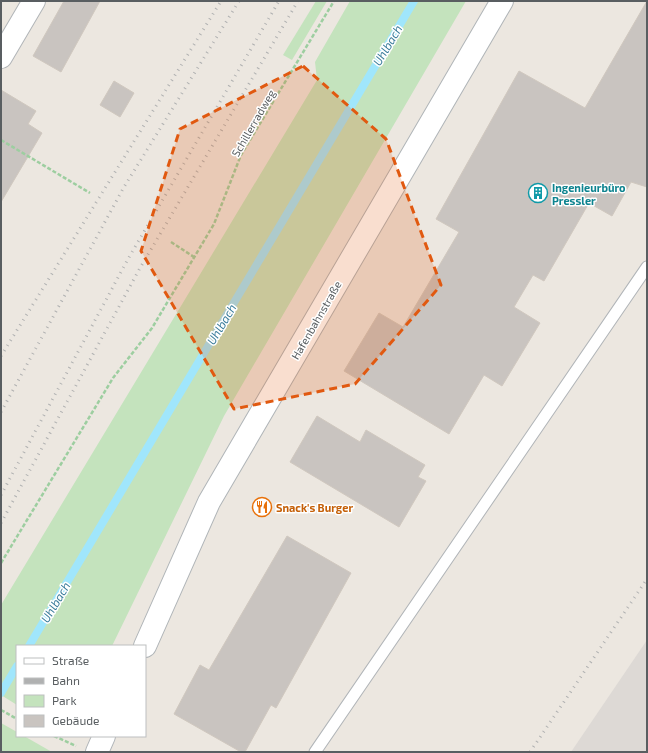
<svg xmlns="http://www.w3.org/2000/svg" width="648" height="753" viewBox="0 0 648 753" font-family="'Exo 2',sans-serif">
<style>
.industrial{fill:#ddd9d5}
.green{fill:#c4e3bd}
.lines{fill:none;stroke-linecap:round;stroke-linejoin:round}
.stream{stroke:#a0e6fc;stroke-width:8}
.building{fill:#c9c4c0;stroke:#d0c8bf}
.service-casing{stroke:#b1b5b8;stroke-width:13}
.tertiary-casing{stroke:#b1b5b8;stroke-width:24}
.secondary-casing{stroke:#b0b5b8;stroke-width:24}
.path{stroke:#9dcea0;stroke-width:2.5;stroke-dasharray:4 2;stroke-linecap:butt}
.service{stroke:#fff;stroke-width:11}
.tertiary{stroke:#fff;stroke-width:22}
.secondary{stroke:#fff;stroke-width:22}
.rail{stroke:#b0b1b1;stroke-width:3;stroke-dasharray:1 5;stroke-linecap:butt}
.marked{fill:#e15910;fill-opacity:0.2;stroke:#e15910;stroke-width:3;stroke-dasharray:8 5;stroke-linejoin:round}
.labels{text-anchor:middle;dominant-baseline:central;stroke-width:3;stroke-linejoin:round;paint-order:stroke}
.street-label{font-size:11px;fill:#595e61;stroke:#fff}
.culture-label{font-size:11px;font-weight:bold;fill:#0d838f;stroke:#fff;text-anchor:start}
.food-label{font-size:11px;font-weight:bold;fill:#c56008;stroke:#fff;text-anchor:start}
.water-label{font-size:12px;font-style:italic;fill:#3a7c9b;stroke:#fff}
</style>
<rect width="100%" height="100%" fill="#ece7e0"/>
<path class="industrial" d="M 647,640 L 647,752 L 571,752 Z"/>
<g class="green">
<path d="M 316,1 L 327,1 L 292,60 L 283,55 Z"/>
<path d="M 350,1 L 466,1 L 224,416 L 112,646 L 17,646 L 17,705 L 1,695 L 1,605 L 317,80 L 315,62 Z"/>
<path d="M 1,723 L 17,732 L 17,736 L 24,736 L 52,752 L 1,752 Z"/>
</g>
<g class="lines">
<g class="stream">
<path d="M 29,646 L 414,1"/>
<path d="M 1,693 L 17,666"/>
</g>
</g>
<g class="building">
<path d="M 64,1 L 100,1 L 61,72 L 33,56 Z"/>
<path d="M 647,1 L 647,187 L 631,182 L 612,216 L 589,203 L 544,281 L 533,275 L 514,307 L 540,323 L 502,386 L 484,375 L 449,434 L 344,371 L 379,313 L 403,327 L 459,232 L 436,219 L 519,71 L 585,108 Z"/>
<path d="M 114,81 L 134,93 L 120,117 L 100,105 Z"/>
<path d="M 1,90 L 36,111 L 28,124 L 42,133 L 1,202 Z"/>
<path d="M 317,416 L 360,442 L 366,430 L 425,465 L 418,477 L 426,481 L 399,527 L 290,462 Z"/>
<path d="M 287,536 L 351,573 L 276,708 L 271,705 L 245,752 L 241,752 L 174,714 L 200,665 L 209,670 Z"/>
</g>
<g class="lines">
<g class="service-casing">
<path id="service" d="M 315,752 L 647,267"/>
</g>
<g class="tertiary-casing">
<path id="tertiary" d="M 1,57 L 34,1"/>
</g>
<g class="secondary-casing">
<g id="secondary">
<path d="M 145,646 L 209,502 L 502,1"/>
<path d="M 97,752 L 104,736"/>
</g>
</g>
<g class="path">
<path d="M 1,140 L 90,193"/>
<path d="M 171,242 L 194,257"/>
<path d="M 1,563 L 113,378 L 152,328 L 214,224 L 241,155 L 334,1"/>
<path d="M 1,710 L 17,719"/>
<path d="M 54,736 L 76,746"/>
</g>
<use href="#service" class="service"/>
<use href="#tertiary" class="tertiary"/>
<use href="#secondary" class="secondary"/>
<g class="rail">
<path d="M 1,356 L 221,1"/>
<path d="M 1,412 L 124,187 L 239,1"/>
<path d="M 1,495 L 128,259 L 279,1"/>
<path d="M 1,523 L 140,268 L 298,1"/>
<path d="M 530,752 L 647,579"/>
</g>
</g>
<path class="marked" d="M 303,66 L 386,139 L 441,285 L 355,384 L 234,409 L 141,251 L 180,129 Z"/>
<defs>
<g id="building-ring" transform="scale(1)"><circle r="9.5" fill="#fff" stroke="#0f9aa8" stroke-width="1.5"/><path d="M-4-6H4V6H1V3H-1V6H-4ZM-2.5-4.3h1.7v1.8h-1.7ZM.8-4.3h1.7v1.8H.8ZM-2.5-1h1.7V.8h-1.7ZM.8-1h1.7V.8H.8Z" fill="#0f9aa8"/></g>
<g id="restaurant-ring" transform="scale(1)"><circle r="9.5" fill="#fff" stroke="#e8710a" stroke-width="1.5"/><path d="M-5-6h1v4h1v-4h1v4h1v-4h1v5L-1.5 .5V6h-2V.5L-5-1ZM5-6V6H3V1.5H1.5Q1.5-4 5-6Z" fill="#e8710a"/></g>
</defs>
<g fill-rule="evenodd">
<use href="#building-ring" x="538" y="193"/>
<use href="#restaurant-ring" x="262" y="507"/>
</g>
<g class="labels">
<g class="street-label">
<text transform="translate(253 123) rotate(-60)">Schillerradweg</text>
<text transform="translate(316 320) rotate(-60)">Hafenbahnstraße</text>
</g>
<g class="culture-label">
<text x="552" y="187">Ingenieurbüro<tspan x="552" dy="13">Pressler</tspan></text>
</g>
<g class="food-label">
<text x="276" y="507">Snack's Burger</text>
</g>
<g class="water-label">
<text transform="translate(387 45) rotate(-59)">Uhlbach</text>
<text transform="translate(221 324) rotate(-59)">Uhlbach</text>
<text transform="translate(55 602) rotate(-59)">Uhlbach</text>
</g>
</g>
<rect width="648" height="753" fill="none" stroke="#595e61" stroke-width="4"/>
<rect x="16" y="645" width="130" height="92" fill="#ffffff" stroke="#bdbfc0"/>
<rect x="24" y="658" width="20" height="6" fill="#ffffff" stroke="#bdbfc0"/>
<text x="52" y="665" font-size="12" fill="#595e61">Straße</text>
<rect x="24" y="678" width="20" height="6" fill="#b0b1b1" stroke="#bdbfc0"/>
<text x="52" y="685" font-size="12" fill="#595e61">Bahn</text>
<rect x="24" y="695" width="20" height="12" fill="#c4e3bd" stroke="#bdbfc0"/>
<text x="52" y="705" font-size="12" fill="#595e61">Park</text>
<rect x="24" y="715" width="20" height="12" fill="#c9c4c0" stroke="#bdbfc0"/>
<text x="52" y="725" font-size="12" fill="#595e61">Gebäude</text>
</svg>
